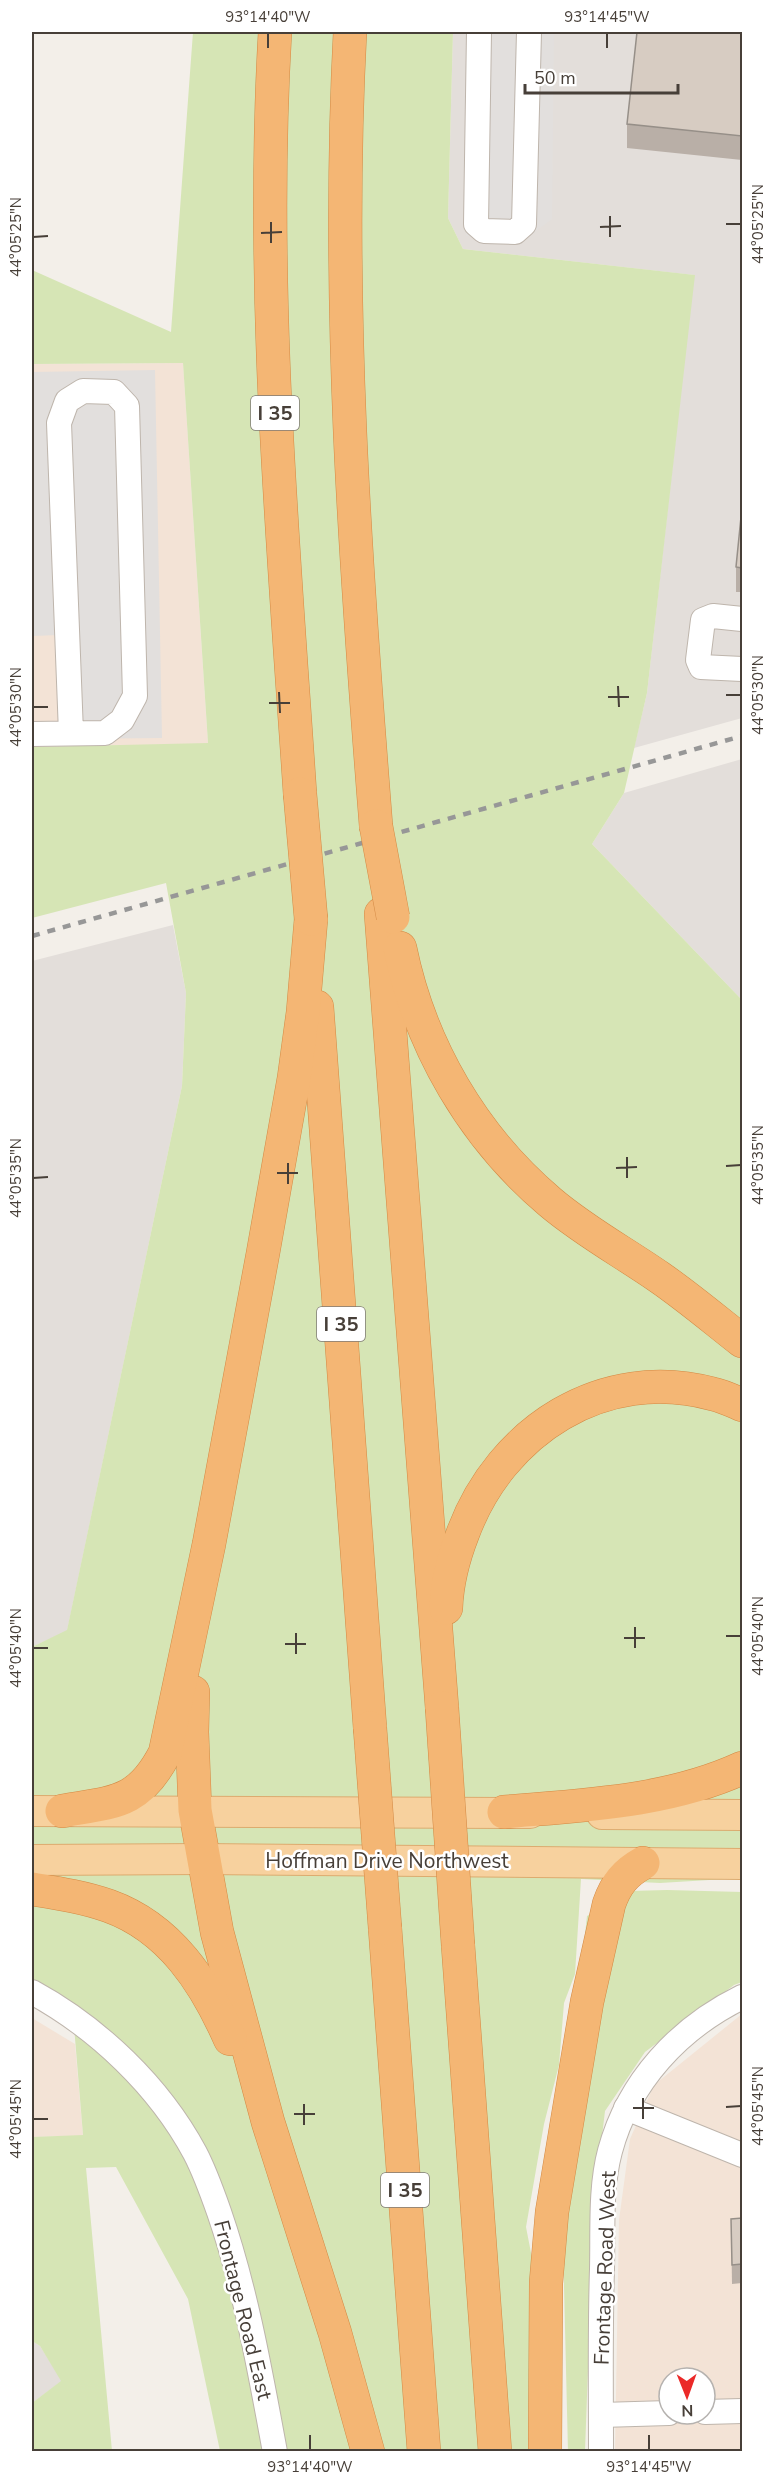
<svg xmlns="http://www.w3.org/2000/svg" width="774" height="2483" viewBox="0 0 774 2483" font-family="'Nunito Sans',sans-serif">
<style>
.commercial{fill:#f3e3d6;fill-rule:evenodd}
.industrial{fill:#e3deda}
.green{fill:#d6e5b5}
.parking{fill:#e2dfdd}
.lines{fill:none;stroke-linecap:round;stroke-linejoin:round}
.minor-casing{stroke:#beb5ac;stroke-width:26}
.major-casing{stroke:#dcab6f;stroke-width:32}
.highway-casing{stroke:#d38944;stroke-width:34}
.minor{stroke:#fff;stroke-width:24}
.major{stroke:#f7d19e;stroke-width:30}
.highway{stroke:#f4b674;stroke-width:33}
.rail{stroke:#979797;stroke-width:4.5;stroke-dasharray:8 8;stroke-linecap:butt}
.highway-bridge-casing{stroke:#d38944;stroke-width:34;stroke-linecap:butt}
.highway-bridge{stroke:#f4b674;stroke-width:33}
.wall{fill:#b9afa7}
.building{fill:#d7ccc2;stroke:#968f88;stroke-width:1.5}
.ticks{fill:none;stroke:#473f38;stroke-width:2}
.labels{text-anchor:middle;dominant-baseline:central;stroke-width:5;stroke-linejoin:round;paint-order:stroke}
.shield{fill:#fff;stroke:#7e7974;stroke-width:1.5}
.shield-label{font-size:20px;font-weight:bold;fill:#473f38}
.street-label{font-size:21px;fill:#473f38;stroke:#fff}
.neatline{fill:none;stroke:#473f38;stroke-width:2}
.ticks-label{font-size:15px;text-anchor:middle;fill:#473f38}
</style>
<rect width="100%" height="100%" fill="#f3efe9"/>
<g class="commercial">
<path d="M 183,363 L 208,744 L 32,747 L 32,364 Z"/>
<path d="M 742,2014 L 742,2451 L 615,2452 L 619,2220 L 630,2139 L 654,2085 ZM 669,2378 L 705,2378 L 705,2414 L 669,2414 Z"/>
<path d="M 32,2018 L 75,2044 L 83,2136 L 32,2137 Z"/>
</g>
<g class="industrial">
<path d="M 453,32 L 742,32 L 742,718 L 634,748 L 647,693 L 694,275 L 463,249 L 448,218 Z"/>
<path d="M 742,759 L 742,1000 L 592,844 L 624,793 Z"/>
<path d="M 173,925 L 186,993 L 182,1086 L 67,1631 L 32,1647 L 32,961 Z"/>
<path d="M 32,2341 L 40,2346 L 62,2381 L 32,2403 Z"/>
</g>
<g class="green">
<path d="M 193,32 L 453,32 L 448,218 L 463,249 L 695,275 L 647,693 L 624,793 L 592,844 L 742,1000 L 742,1878 L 660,1883 L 581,1879 L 575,1974 L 564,2003 L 559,2065 L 544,2124 L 526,2227 L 555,2377 L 561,2451 L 220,2451 L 188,2299 L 116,2167 L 86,2168 L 112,2451 L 32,2451 L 32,2403 L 61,2381 L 40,2346 L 32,2341 L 32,2137 L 83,2135 L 72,2002 L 32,1981 L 32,1647 L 67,1630 L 182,1086 L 186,993 L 166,883 L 32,918 L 32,747 L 208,743 L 183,363 L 32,364 L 32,270 L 171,332 Z"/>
<path d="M 667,1890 L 742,1892 L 742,1982 L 734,1985 L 645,2052 L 605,2111 L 594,2203 L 585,2451 L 568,2452 L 562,2203 L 571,2063 L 587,1916 L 629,1891 Z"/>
</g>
<g class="parking">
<path d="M 468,32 L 554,32 L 552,219 L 525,239 L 466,236 L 464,208 Z"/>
<path d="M 155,370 L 162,738 L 61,739 L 59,635 L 32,636 L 32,372 Z"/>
</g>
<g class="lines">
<g class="minor-casing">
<g id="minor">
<path d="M 479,32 L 476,224 L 484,231 L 515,232 L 524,224 L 529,32"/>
<path d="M 742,619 L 713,616 L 703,620 L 698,660 L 701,667 L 742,669"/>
<path d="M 32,734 L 105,733 L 122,720 L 135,696 L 127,406 L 114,392 L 83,391 L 67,401 L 59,423 L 71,733"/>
<path d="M 32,1992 C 98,2028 159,2086 195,2153 C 205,2172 212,2192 219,2212 C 246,2290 260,2371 275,2452"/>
<path d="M 626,2108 L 742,2155"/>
<path d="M 705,2412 L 742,2411"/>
<path d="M 601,2415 L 669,2413"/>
<path d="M 601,2452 C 601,2391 600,2330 602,2269 C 603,2231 600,2188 610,2151 C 629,2081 679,2028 742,1997"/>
</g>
</g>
<g class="major-casing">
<g id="major">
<path d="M 32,1811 L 530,1813"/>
<path d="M 602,1814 L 742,1815"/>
<path d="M 32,1860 L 203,1859 L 742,1864"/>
</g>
</g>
<g class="highway-casing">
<g id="highway">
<path d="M 275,32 C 260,286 283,540 300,794"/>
<path d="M 350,32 C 336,297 355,561 376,826"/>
<path d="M 381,914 L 442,1708"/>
<path d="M 400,948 C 420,1046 473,1137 550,1202 C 584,1231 623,1252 659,1277 C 688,1297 715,1320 742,1341"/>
<path d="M 317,1007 L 370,1728"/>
<path d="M 446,1608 C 447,1582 454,1556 463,1533 C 501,1431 603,1364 713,1394 C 723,1396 733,1401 742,1405"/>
<path d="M 193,1692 L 192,1732 L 195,1810 L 217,1932 L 268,2122 L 335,2333 L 368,2452"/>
<path d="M 62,1811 C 114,1802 139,1804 165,1753 L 209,1544 L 263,1253 L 294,1078 L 303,1012 L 311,919"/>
<path d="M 504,1812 C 585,1805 668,1802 742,1768"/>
<path d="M 32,1889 C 57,1893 84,1897 109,1906 C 170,1928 205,1982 230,2039"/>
<path d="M 385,1928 L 424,2452"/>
<path d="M 458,1945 L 495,2452"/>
<path d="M 545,2452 L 546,2283 L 552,2212 L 587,2002 L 609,1904 C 616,1884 625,1873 643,1863"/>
</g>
</g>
<use href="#minor" class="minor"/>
<use href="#major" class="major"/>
<use href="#highway" class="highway"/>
<path class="rail" d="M 32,936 L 742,736"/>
<g class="highway-bridge-casing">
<g id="highway-bridge">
<path d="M 300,794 L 311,919"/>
<path d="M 376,826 L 393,917"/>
<path d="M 442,1708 L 458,1945"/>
<path d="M 370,1728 L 385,1928"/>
</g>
</g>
<use href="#highway-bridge" class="highway-bridge"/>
</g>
<g class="wall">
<path d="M 742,32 L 742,160 L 627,148 L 627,124 Z"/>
<path d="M 742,507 L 742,592 L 736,592 L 736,567 Z"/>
<path d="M 742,2218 L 742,2283 L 732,2284 L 731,2219 Z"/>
</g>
<g class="building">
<path d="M 637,32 L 742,32 L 742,136 L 627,124 Z"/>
<path d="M 742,507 L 742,568 L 736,567 Z"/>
<path d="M 742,2218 L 742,2264 L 732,2265 L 731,2219 Z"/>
</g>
<path class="ticks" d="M 268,33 L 268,48M 607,33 L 607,48M 610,216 L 610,237M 271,222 L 271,243M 726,224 L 741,224M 600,227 L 621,226M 261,233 L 282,232M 33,237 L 48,236M 618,686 L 619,707M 279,692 L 280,713M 726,695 L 741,695M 608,697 L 629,697M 269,703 L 290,703M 33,707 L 48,707M 627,1157 L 627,1178M 288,1163 L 288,1184M 726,1166 L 741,1165M 616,1168 L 637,1167M 277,1173 L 298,1173M 33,1178 L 48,1177M 635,1627 L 635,1648M 296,1633 L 296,1654M 726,1636 L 741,1636M 624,1638 L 645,1638M 285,1644 L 306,1644M 33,1648 L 48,1648M 643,2098 L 643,2119M 304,2104 L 304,2125M 726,2107 L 741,2106M 633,2108 L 654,2108M 294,2114 L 315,2114M 33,2119 L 48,2119M 310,2435 L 310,2450M 649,2435 L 649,2450"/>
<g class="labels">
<g class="shield">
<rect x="251" y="396" width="48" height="34" rx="4.5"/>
<rect x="317" y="1307" width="48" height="34" rx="4.5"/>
<rect x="381" y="2173" width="48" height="34" rx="4.5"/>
</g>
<g class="shield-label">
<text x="275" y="413">I 35</text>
<text x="341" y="1324">I 35</text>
<text x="405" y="2190">I 35</text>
</g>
<g class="street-label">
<text x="387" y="1861">Hoffman Drive Northwest</text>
<text transform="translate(605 2268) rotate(-88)">Frontage Road West</text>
<text transform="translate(243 2310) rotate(76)">Frontage Road East</text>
</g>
</g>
<rect width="774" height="2483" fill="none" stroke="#ffffff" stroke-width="66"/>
<g transform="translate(687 2396) rotate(179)"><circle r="28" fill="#ffffff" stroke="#b5b2af" stroke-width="1.5"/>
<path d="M0-4.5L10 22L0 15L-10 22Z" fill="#eb2928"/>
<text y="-9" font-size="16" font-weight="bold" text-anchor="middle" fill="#473f38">N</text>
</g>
<path d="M525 84v9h153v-9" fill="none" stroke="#473f38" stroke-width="3"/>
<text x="534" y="84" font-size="18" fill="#473f38" stroke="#ffffff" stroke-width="4.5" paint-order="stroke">50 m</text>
<rect x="33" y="33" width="708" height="2417" class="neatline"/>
<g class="ticks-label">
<text x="268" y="22">93°14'40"W</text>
<text x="607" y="22">93°14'45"W</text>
<text transform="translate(758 224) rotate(-90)" y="5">44°05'25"N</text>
<text transform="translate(16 237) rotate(-90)" y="5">44°05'25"N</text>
<text transform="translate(758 695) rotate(-90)" y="5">44°05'30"N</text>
<text transform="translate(16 707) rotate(-90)" y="5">44°05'30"N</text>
<text transform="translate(758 1165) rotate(-90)" y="5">44°05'35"N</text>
<text transform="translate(16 1178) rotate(-90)" y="5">44°05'35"N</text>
<text transform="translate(758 1636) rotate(-90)" y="5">44°05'40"N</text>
<text transform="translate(16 1648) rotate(-90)" y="5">44°05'40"N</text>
<text transform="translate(758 2106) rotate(-90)" y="5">44°05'45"N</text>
<text transform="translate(16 2119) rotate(-90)" y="5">44°05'45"N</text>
<text x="310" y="2472">93°14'40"W</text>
<text x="649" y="2472">93°14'45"W</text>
</g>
</svg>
